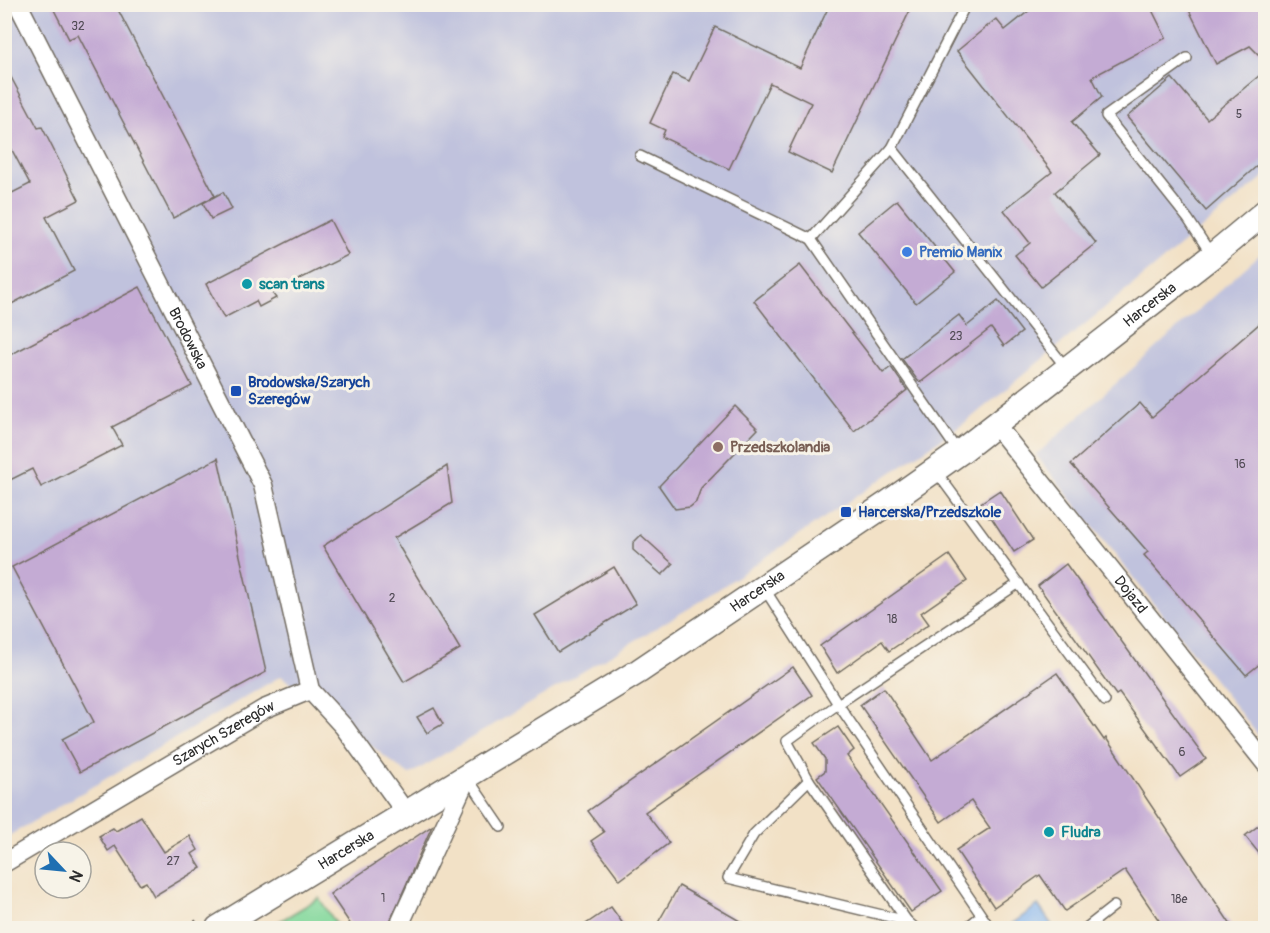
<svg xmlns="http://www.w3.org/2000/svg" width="1270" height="933" viewBox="0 0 1270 933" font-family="Pangolin,sans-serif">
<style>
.industrial{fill:#c0c2dd}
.green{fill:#83d89c;stroke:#578264;stroke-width:1.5}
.water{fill:#82b4ef;stroke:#56708d;stroke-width:1.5}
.building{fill:#c4abd4}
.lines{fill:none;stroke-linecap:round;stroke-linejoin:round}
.service-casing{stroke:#716b61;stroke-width:12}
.minor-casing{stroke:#716b61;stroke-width:21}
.tertiary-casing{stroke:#716b61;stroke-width:27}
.path{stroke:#716b61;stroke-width:4;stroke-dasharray:4.5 4.5;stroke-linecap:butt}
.service{stroke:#fff;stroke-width:9}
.minor{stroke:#fff;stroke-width:18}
.tertiary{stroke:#fff;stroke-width:24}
.shop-dot{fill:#3f7fe0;stroke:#f7f3e8;stroke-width:2}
.culture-dot{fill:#0f9aa8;stroke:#f7f3e8;stroke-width:2}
.transit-dot{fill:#1a4fb4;stroke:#f7f3e8;stroke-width:2}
.education-dot{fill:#8d6e63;stroke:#f7f3e8;stroke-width:2}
.labels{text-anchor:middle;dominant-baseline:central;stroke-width:6;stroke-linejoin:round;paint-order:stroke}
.number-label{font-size:12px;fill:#514b55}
.shop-label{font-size:15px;font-weight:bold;fill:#366cbe;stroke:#f7f3e8;text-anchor:start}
.culture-label{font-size:15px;font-weight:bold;fill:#0d838f;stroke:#f7f3e8;text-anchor:start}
.street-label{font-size:15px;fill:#2b2b2b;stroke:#f7f3e8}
.transit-label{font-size:15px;font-weight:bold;fill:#164399;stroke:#f7f3e8;text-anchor:start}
.education-label{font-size:15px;font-weight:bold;fill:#785e54;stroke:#f7f3e8;text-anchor:start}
</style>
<rect width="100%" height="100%" fill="#f7f3e8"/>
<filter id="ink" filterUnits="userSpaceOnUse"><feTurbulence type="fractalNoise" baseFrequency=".0167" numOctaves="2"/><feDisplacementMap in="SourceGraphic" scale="12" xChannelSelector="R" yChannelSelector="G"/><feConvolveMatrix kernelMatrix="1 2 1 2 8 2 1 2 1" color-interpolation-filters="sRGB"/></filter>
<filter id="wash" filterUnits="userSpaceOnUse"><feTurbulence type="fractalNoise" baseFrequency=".008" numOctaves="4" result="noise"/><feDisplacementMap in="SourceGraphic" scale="24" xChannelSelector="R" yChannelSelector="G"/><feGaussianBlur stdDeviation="1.35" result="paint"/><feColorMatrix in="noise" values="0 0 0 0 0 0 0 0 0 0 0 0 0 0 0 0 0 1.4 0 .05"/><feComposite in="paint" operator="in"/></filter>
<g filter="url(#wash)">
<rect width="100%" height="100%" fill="#f2e1c6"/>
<g class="industrial">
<path d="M 4,5 L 1265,5 L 1265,176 L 966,422 L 698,603 L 409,775 L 281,676 L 5,838 Z"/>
<path d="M 1265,250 L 1266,744 L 1265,744 L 1036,455 Z"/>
</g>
<path class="green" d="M 319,898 L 339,928 L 268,928 Z"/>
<path class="water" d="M 1038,905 L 1054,928 L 1011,928 L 1009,926 Z"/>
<g id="blocks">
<g class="building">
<path d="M 51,4 L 115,4 L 215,196 L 173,218 L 78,35 L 69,39 Z"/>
<path d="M 830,4 L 913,4 L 832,173 L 788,152 L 811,103 L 770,83 L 729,169 L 662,137 L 665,130 L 650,123 L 673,74 L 689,81 L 715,27 L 800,68 Z"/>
<path d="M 1048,4 L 1149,4 L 1166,38 L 1092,77 L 1102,97 L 1072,122 L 1100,155 L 1055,192 L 1096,243 L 1041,287 L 1015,255 L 1030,243 L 1004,210 L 1052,172 L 957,51 L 996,19 L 1005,30 L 1035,6 Z"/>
<path d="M 1186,4 L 1266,4 L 1266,62 L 1250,46 L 1216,64 Z"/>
<path d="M 4,64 L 38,128 L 42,127 L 79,200 L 46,217 L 74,271 L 4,308 L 4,197 L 30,184 L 4,135 Z"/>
<path d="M 1266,70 L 1266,158 L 1206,211 L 1127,117 L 1172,78 L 1207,119 Z"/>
<path d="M 223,192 L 232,209 L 211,219 L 203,203 Z"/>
<path d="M 897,200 L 955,272 L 916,303 L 858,232 Z"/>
<path d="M 330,220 L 348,255 L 272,293 L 276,298 L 259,307 L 256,301 L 224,318 L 206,284 Z"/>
<path d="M 800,265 L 883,373 L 891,367 L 907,390 L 854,431 L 754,301 Z"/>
<path d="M 140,287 L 192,386 L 112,427 L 122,445 L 41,487 L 32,469 L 4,483 L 4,358 Z"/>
<path d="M 998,301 L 1022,332 L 1004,346 L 991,328 L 921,382 L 918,381 L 902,359 L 959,315 L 967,326 Z"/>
<path d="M 1266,318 L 1266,659 L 1246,675 L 1144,555 L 1148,552 L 1071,464 L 1140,403 L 1152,417 Z"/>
<path d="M 735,406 L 758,429 L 701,488 L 696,502 L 690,507 L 675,509 L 659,486 Z"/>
<path d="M 218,458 L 266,672 L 80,772 L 62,739 L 94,722 L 12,567 Z"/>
<path d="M 447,466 L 452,503 L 394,538 L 460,649 L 404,682 L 323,546 Z"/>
<path d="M 1000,490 L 1033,540 L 1014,552 L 991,517 L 989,518 L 979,504 Z"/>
<path d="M 641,535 L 673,564 L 662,575 L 633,550 L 633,543 Z"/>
<path d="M 949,555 L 967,581 L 921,613 L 929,624 L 889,651 L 882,641 L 837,673 L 820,646 Z"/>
<path d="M 1066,564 L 1206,759 L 1180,777 L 1119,693 L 1116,695 L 1038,586 Z"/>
<path d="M 614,567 L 636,604 L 558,652 L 535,615 Z"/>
<path d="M 793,667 L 812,695 L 645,812 L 669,843 L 620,880 L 591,841 L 604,832 L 588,811 Z"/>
<path d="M 1057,673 L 1104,740 L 1106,738 L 1233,928 L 1164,928 L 1125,870 L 1065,911 L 1040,875 L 994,907 L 956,850 L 990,828 L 971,801 L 941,822 L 860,705 L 884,688 L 932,760 Z"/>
<path d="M 434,708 L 443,724 L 427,733 L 417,717 Z"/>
<path d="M 838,727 L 854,750 L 847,756 L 942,891 L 911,912 L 817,777 L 825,771 L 825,759 L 814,743 Z"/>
<path d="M 141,816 L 164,852 L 190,836 L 198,850 L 192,854 L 201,868 L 154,896 L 146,882 L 140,885 L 115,846 L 108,851 L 99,836 L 113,828 L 116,831 Z"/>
<path d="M 1266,820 L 1266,862 L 1245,836 Z"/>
<path d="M 432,826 L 387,928 L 353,928 L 330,894 Z"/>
<path d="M 679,886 L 752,928 L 655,928 Z"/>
<path d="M 611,907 L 626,928 L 580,928 Z"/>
</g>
</g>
</g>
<g filter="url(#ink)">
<use href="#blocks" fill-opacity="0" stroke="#716b61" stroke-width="1.5"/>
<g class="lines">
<g class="service-casing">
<g id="service">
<path d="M 1187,58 L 1106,116 L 1188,219 L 1211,254"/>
<path d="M 892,148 L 1067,369"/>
<path d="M 640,156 L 811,239 L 959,453"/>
<path d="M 811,239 L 892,148 L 966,4"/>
<path d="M 935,470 L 1105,701"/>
<path d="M 764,588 L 838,704 L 990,928"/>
<path d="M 467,777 L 501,827"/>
<path d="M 809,780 L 754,834 L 728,878 L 907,921 L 915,928"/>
<path d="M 907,921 L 809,780 L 787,741 L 838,704 L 1019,583"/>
<path d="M 966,928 L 981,916"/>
<path d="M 1086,928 L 1114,906"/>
</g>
</g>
<g class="minor-casing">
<g id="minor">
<path id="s1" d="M 18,4 L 263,485 L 310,690 L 344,727 L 406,813"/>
<path id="s2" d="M 995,424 L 1266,764"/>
<path id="s3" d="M 4,863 L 264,709 L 310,690"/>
<path d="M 398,928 L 467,777"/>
</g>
</g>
<g class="tertiary-casing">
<g id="tertiary">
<path id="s4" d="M 218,928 L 639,671 L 888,503 L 959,453 L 1212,256 L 1266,211"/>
</g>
</g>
<path class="path" d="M 185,928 L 197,921"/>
<use href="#service" class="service"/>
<use href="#minor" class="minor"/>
<use href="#tertiary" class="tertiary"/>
</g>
</g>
<circle class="shop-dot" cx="907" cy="252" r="6"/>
<g class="culture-dot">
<circle cx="247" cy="284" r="6"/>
<circle cx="1049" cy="832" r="6"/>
</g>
<g class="transit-dot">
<rect x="230" y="385" width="12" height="12" rx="3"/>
<rect x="840" y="506" width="12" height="12" rx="3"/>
</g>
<circle class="education-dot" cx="718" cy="447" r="6"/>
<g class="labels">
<g class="number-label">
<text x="78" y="26">32</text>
<text x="1239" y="114">5</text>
<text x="956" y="336">23</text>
<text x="1240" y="464">16</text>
<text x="392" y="598">2</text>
<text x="892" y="619">18</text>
<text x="1182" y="752">6</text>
<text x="173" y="861">27</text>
<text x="383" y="898">1</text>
<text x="1179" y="899">18e</text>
</g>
<g class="shop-label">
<text x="919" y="252">Premio Manix</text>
</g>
<g class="culture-label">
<text x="259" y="284">scan trans</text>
<text x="1061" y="832">Fludra</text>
</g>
<g class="street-label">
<text stroke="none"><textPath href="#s4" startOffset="1122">Harcerska</textPath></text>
<text stroke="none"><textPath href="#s1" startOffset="375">Brodowska</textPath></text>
<text stroke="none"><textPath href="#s4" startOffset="636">Harcerska</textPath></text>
<text stroke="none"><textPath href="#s2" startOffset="218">Dojazd</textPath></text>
<text stroke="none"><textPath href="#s3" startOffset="255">Szarych Szeregów</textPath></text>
<text stroke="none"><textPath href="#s4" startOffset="150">Harcerska</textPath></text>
</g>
<g class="transit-label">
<text x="248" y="382">Brodowska/Szarych<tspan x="248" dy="17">Szeregów</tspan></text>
<text x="858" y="512">Harcerska/Przedszkole</text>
</g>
<g class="education-label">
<text x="730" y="447">Przedszkolandia</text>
</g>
</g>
<rect width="1270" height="933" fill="none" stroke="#f7f3e8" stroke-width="24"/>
<g transform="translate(63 870) rotate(116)"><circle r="28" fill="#f7f3e8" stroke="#a5a39c" stroke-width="1.5"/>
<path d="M0-4.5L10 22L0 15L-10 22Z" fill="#1f6fb2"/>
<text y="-9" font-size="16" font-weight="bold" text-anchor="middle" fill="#2b2b2b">N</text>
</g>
</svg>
